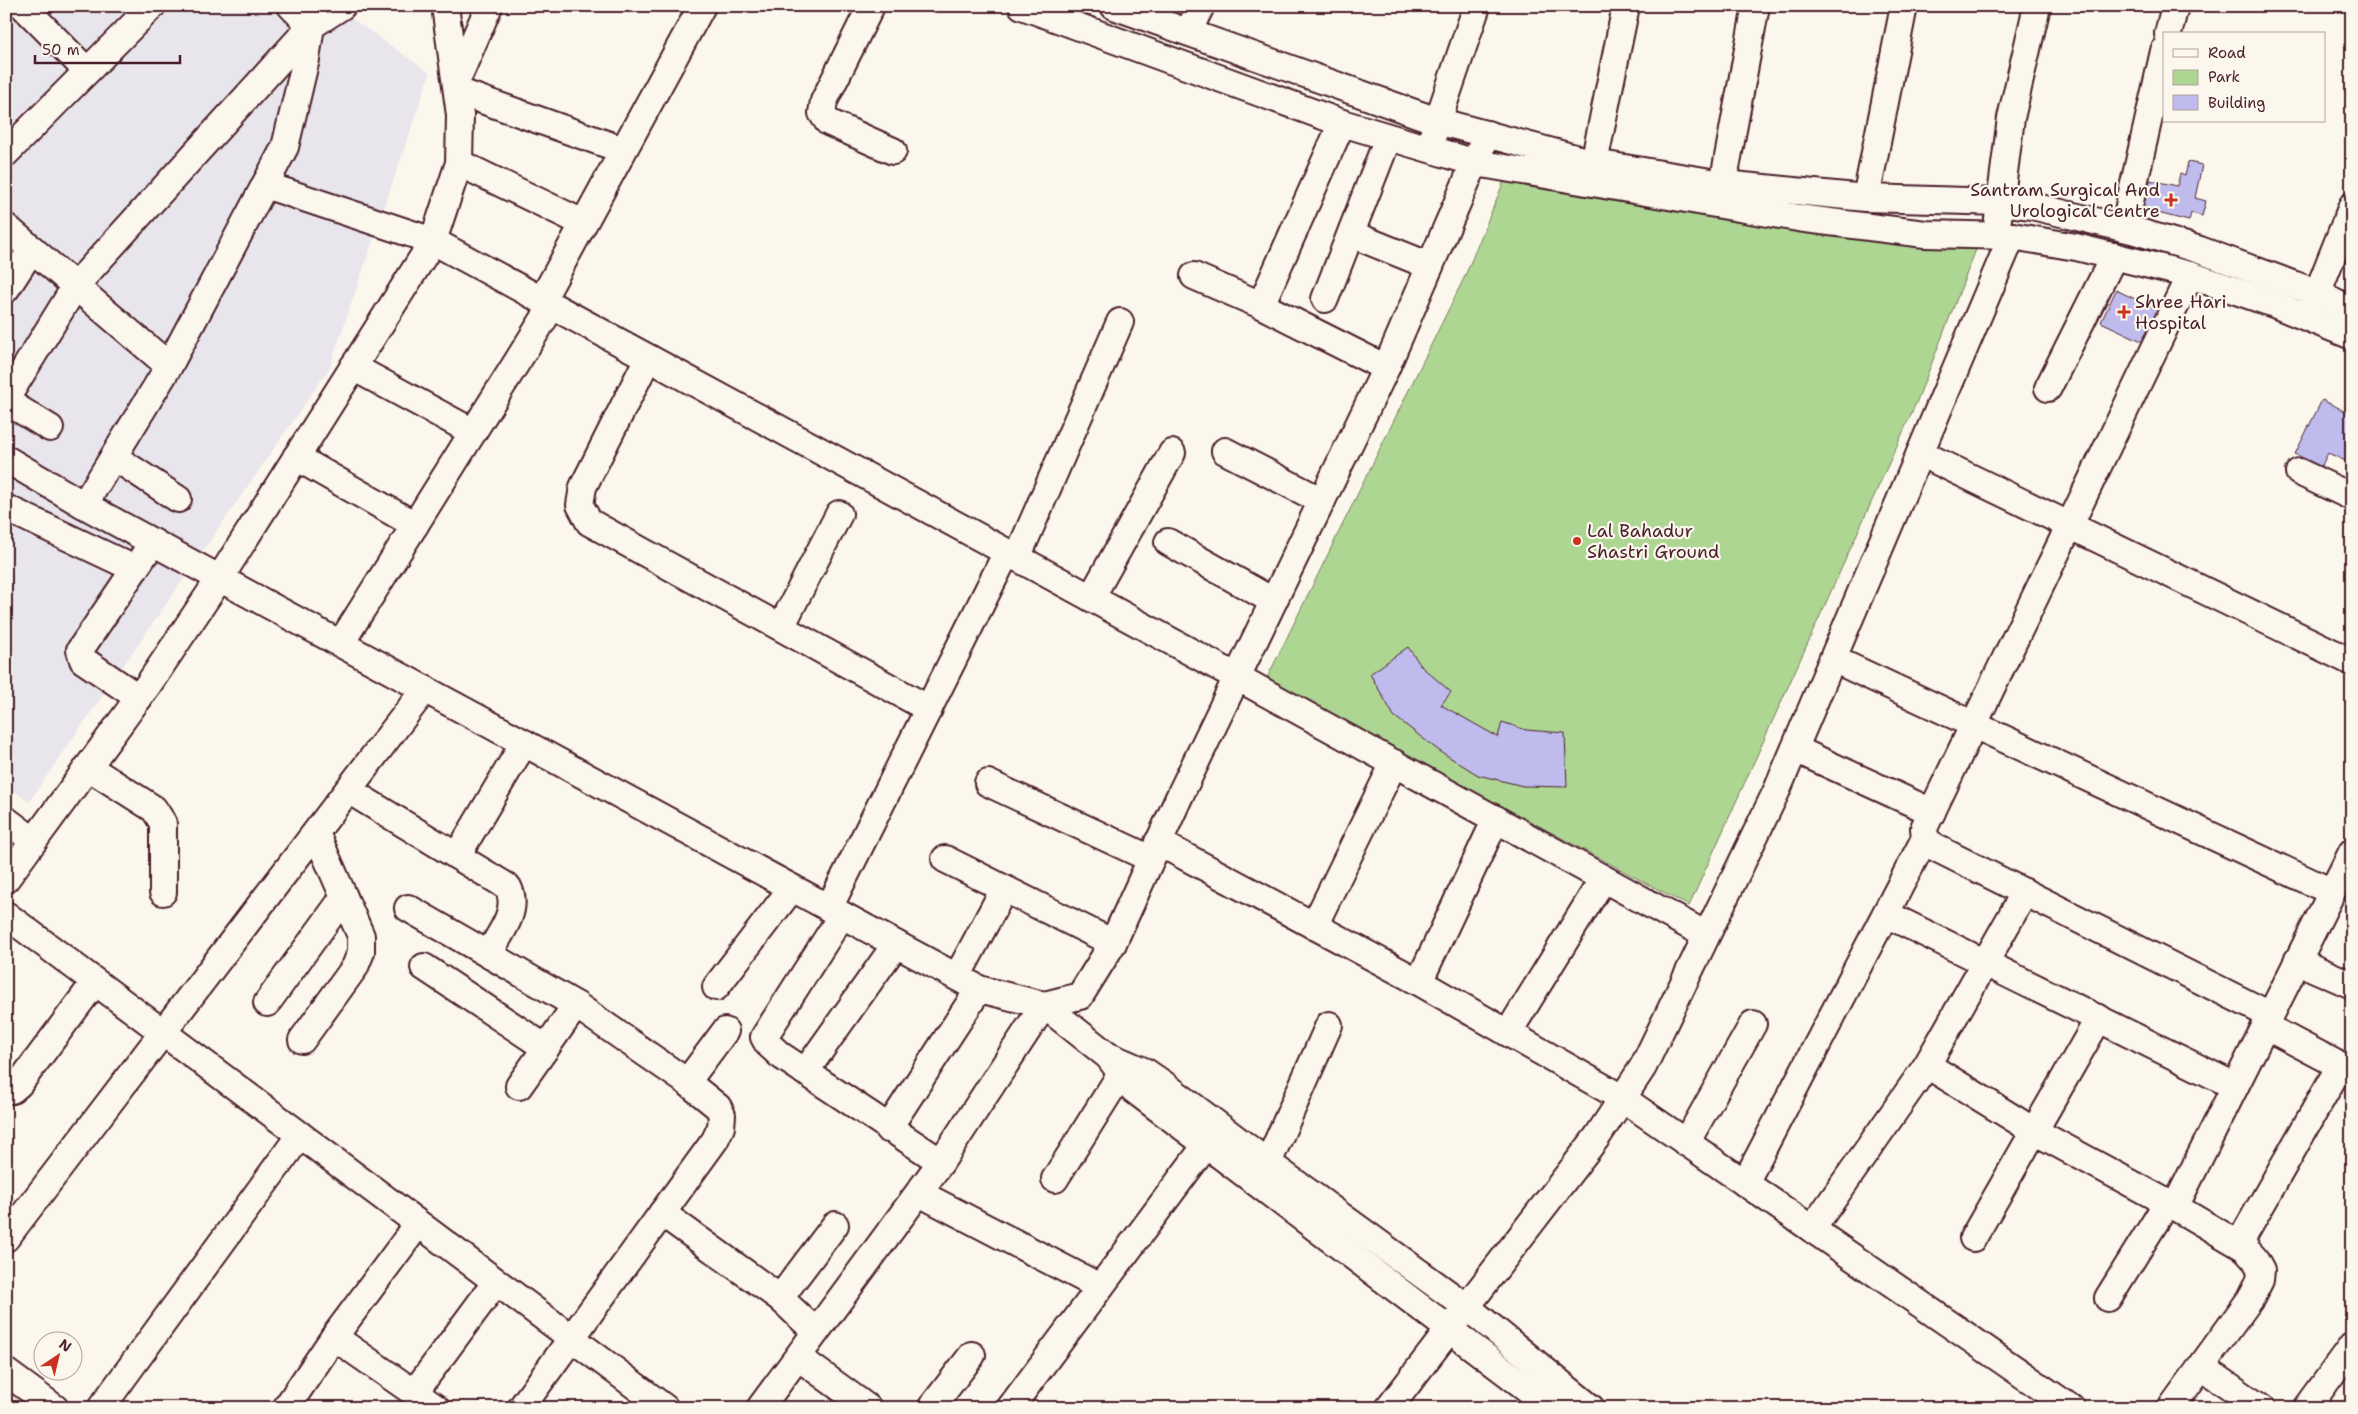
<svg xmlns="http://www.w3.org/2000/svg" width="2358" height="1414" viewBox="0 0 2358 1414" font-family="'Shantell Sans',sans-serif">
<style>
.built{fill:#e9e5ec}
.green{fill:#aed693;stroke:#7c7a5f}
.building{fill:#bfbbed;stroke:#4a1f2b}
.lines{fill:none;stroke-linecap:round;stroke-linejoin:round}
.minor-casing{stroke:#4a1f2b;stroke-width:30}
.minor{stroke:#fbf7ec;stroke-width:26}
.poi-dot{fill:#c8321e;stroke:#fbf7ec;stroke-width:2}
.labels{text-anchor:middle;dominant-baseline:central;stroke-width:4.5;stroke-linejoin:round;paint-order:stroke}
.poi-label{font-size:18px;fill:#4a1f2b;stroke:#fbf7ec;text-anchor:start}
</style>
<rect width="100%" height="100%" fill="#fbf7ec"/>
<filter id="ink" filterUnits="userSpaceOnUse"><feTurbulence type="fractalNoise" baseFrequency=".02" numOctaves="2"/><feDisplacementMap in="SourceGraphic" scale="10" xChannelSelector="R" yChannelSelector="G"/><feConvolveMatrix kernelMatrix="1 2 1 2 8 2 1 2 1" color-interpolation-filters="sRGB"/></filter>
<g filter="url(#ink)">
<path class="built" d="M 6,6 L 334,6 L 430,73 L 329,369 L 29,802 L 6,785 Z"/>
<path class="green" d="M 1509,169 L 1984,229 L 1917,401 L 1689,906 L 1266,680 L 1465,276 Z"/>
<g class="building">
<path d="M 2188,162 L 2202,165 L 2195,198 L 2206,201 L 2202,216 L 2191,213 L 2189,221 L 2142,209 L 2150,180 L 2177,186 L 2180,174 L 2185,176 Z"/>
<path d="M 2116,290 L 2165,313 L 2150,345 L 2101,322 Z"/>
<path d="M 2322,400 L 2352,414 L 2352,464 L 2328,453 L 2321,467 L 2295,454 Z"/>
<path d="M 1408,647 L 1422,667 L 1451,692 L 1441,705 L 1498,737 L 1502,722 L 1526,730 L 1565,733 L 1567,787 L 1523,786 L 1478,775 L 1438,750 L 1394,716 L 1370,674 Z"/>
</g>
<g class="lines">
<g class="minor-casing">
<g id="minor">
<path d="M 23,6 L 87,71"/>
<path d="M 871,6 L 824,101 L 822,113 L 828,122 L 893,151"/>
<path d="M 1022,6 L 1342,123 L 1476,163 L 1798,218 L 1925,234 L 2012,236 L 2076,247 L 2190,275 L 2274,304 L 2352,336"/>
<path d="M 1114,6 L 1437,121 L 1594,163 L 1723,184 L 1866,198 L 2001,202 L 2032,206 L 2132,230 L 2200,250 L 2317,293 L 2352,310"/>
<path d="M 1188,32 L 1201,6"/>
<path d="M 2168,34 L 2175,6"/>
<path d="M 456,82 L 489,6"/>
<path d="M 457,91 L 623,150"/>
<path d="M 1432,138 L 1477,6"/>
<path d="M 6,153 L 152,6"/>
<path d="M 459,163 L 583,223"/>
<path d="M 1594,163 L 1626,6"/>
<path d="M 1723,184 L 1756,6"/>
<path d="M 265,185 L 433,241 L 1237,677 L 1706,935"/>
<path d="M 1866,198 L 1904,6"/>
<path d="M 1998,219 L 2011,118 L 2037,6"/>
<path d="M 6,227 L 169,366 L 285,147 L 306,59 L 311,26 L 291,6"/>
<path d="M 2124,228 L 2164,51"/>
<path d="M 1351,234 L 1430,266"/>
<path d="M 2190,275 L 1924,828 L 1925,838 L 1934,847 L 2270,1015"/>
<path d="M 1194,276 L 1261,305 L 1386,368"/>
<path d="M 6,289 L 32,249"/>
<path d="M 1325,299 L 1388,138"/>
<path d="M 542,300 L 702,6"/>
<path d="M 1261,305 L 1342,123"/>
<path d="M 2311,309 L 2352,206"/>
<path d="M 648,358 L 583,487 L 580,505 L 589,522 L 929,709"/>
<path d="M 353,367 L 473,432"/>
<path d="M 2048,388 L 2114,256"/>
<path d="M 6,399 L 76,285 L 311,26 L 342,6"/>
<path d="M 6,401 L 50,428"/>
<path d="M 1225,451 L 1322,501"/>
<path d="M 1920,453 L 2352,662"/>
<path d="M 114,457 L 178,499"/>
<path d="M 296,457 L 415,525"/>
<path d="M 6,459 L 84,505 L 979,989 L 1044,1005 L 1108,1056 L 1134,1090 L 1553,1408"/>
<path d="M 2299,472 L 2352,497"/>
<path d="M 84,505 L 169,366"/>
<path d="M 6,508 L 135,569"/>
<path d="M 1168,542 L 1273,601"/>
<path d="M 1017,558 L 1120,322"/>
<path d="M 1091,598 L 1172,453"/>
<path d="M 781,627 L 839,514"/>
<path d="M 341,643 L 552,306"/>
<path d="M 1833,659 L 2332,892"/>
<path d="M 139,698 L 83,660 L 80,650 L 153,542"/>
<path d="M 1795,749 L 1932,812"/>
<path d="M 88,767 L 154,809 L 163,823 L 163,892"/>
<path d="M 988,783 L 1151,859"/>
<path d="M 348,790 L 508,887 C 520,910 500,934 488,954"/>
<path d="M 6,820 L 34,841"/>
<path d="M 1158,842 L 1419,982 L 1622,1098 L 2071,1408"/>
<path d="M 457,856 L 524,743"/>
<path d="M 945,859 L 1113,943"/>
<path d="M 6,879 L 148,685 L 220,578 L 433,241 L 459,163 L 460,115 L 445,6"/>
<path d="M 408,908 L 576,1005 L 687,1082 L 718,1107 L 722,1115 L 721,1127 L 715,1140 L 521,1408"/>
<path d="M 829,908 L 1007,552"/>
<path d="M 1886,914 L 2235,1086"/>
<path d="M 6,915 L 665,1408"/>
<path d="M 842,915 L 764,1037 L 768,1044 L 780,1055 L 941,1162"/>
<path d="M 1314,926 L 1394,763"/>
<path d="M 2297,961 L 2352,985"/>
<path d="M 424,967 L 546,1048"/>
<path d="M 957,977 L 1004,889"/>
<path d="M 1419,982 L 1496,819"/>
<path d="M 716,987 L 792,888"/>
<path d="M 267,1003 L 344,897"/>
<path d="M 2265,1026 L 2352,1072"/>
<path d="M 1508,1033 L 1603,879"/>
<path d="M 302,1040 L 355,967 L 361,952 L 361,936 L 316,833"/>
<path d="M 1111,1057 L 1146,1072 L 1162,1083 L 1268,1163 L 1468,1308 L 1591,1408"/>
<path d="M 1927,1065 L 2025,892"/>
<path d="M 805,1072 L 896,944"/>
<path d="M 687,1082 L 725,1031"/>
<path d="M 519,1086 L 576,1005"/>
<path d="M 6,1089 L 12,1090 L 19,1084 L 95,982"/>
<path d="M 888,1129 L 979,989"/>
<path d="M 1686,1143 L 1753,1024"/>
<path d="M 1268,1163 L 1329,1025"/>
<path d="M 1055,1179 L 1127,1064"/>
<path d="M 1745,1183 L 1925,838"/>
<path d="M 919,1193 L 1100,1287"/>
<path d="M 2175,1207 L 2352,852"/>
<path d="M 662,1213 L 780,1298 L 815,1331"/>
<path d="M 1812,1229 L 1927,1065 L 2034,1131 L 2175,1207 L 2245,1248 L 2255,1259 L 2261,1270 L 2260,1280 L 2251,1298 L 2171,1408"/>
<path d="M 6,1238 L 425,689"/>
<path d="M 1973,1238 L 2099,1018"/>
<path d="M 2239,1244 L 2340,1066"/>
<path d="M 780,1298 L 835,1225"/>
<path d="M 2108,1298 L 2167,1203"/>
<path d="M 334,1337 L 436,1408"/>
<path d="M 798,1357 L 868,1408"/>
<path d="M 2202,1367 L 2261,1408"/>
<path d="M 6,1372 L 55,1408"/>
<path d="M 414,1393 L 496,1282"/>
<path d="M 101,1408 L 300,1135"/>
<path d="M 286,1408 L 334,1337 L 418,1224"/>
<path d="M 760,1408 L 941,1162 L 1044,1005 L 1080,996 L 1113,943 L 1181,793 L 1386,368 L 1487,134"/>
<path d="M 931,1408 L 972,1355"/>
<path d="M 1010,1408 L 1207,1144"/>
<path d="M 1389,1408 L 1597,1137 L 1643,1067 L 1777,790 L 2012,236"/>
<path d="M 2307,1408 L 2352,1346"/>
</g>
</g>
<use href="#minor" class="minor"/>
</g>
</g>
<g class="poi-dot">
<path d="M2168.5 192.5h5v5h5v5h-5v5h-5v-5h-5v-5h5z"/>
<path d="M2121.5 304.5h5v5h5v5h-5v5h-5v-5h-5v-5h5z"/>
<circle cx="1577" cy="541" r="5"/>
</g>
<g class="labels">
<g class="poi-label">
<text x="2160" y="190" text-anchor="end">Santram Surgical And<tspan x="2160" dy="21">Urological Centre</tspan></text>
<text x="2135" y="302">Shree Hari<tspan x="2135" dy="21">Hospital</tspan></text>
<text x="1587" y="531">Lal Bahadur<tspan x="1587" dy="21">Shastri Ground</tspan></text>
</g>
</g>
<rect width="2358" height="1414" fill="none" stroke="#fbf7ec" stroke-width="25"/>
<rect x="12" y="12" width="2333" height="1389" fill="none" stroke="#4a1f2b" stroke-width="2" filter="url(#ink)"/>
<rect x="2163" y="32" width="162" height="90" fill="#fbf7ec" stroke="#b4a19f"/>
<rect x="2173" y="49" width="25" height="8" fill="#fbf7ec" stroke="#b4a19f"/>
<text x="2208" y="58" font-size="15" fill="#4a1f2b">Road</text>
<rect x="2173" y="70" width="25" height="15" fill="#aed693" stroke="#b4a19f"/>
<text x="2208" y="82" font-size="15" fill="#4a1f2b">Park</text>
<rect x="2173" y="95" width="25" height="15" fill="#bfbbed" stroke="#b4a19f"/>
<text x="2208" y="108" font-size="15" fill="#4a1f2b">Building</text>
<g transform="translate(58 1356) rotate(35)"><circle r="24" fill="#fbf7ec" stroke="#b4a19f"/>
<path d="M0-4L9 19L0 12L-9 19Z" fill="#c8321e"/>
<text y="-8" font-size="14" font-weight="bold" text-anchor="middle" fill="#4a1f2b">N</text>
</g>
<path d="M35 55v8h145v-8" fill="none" stroke="#4a1f2b" stroke-width="2.5"/>
<text x="42" y="55" font-size="15" fill="#4a1f2b" stroke="#fbf7ec" stroke-width="4" paint-order="stroke">50 m</text>
</svg>
